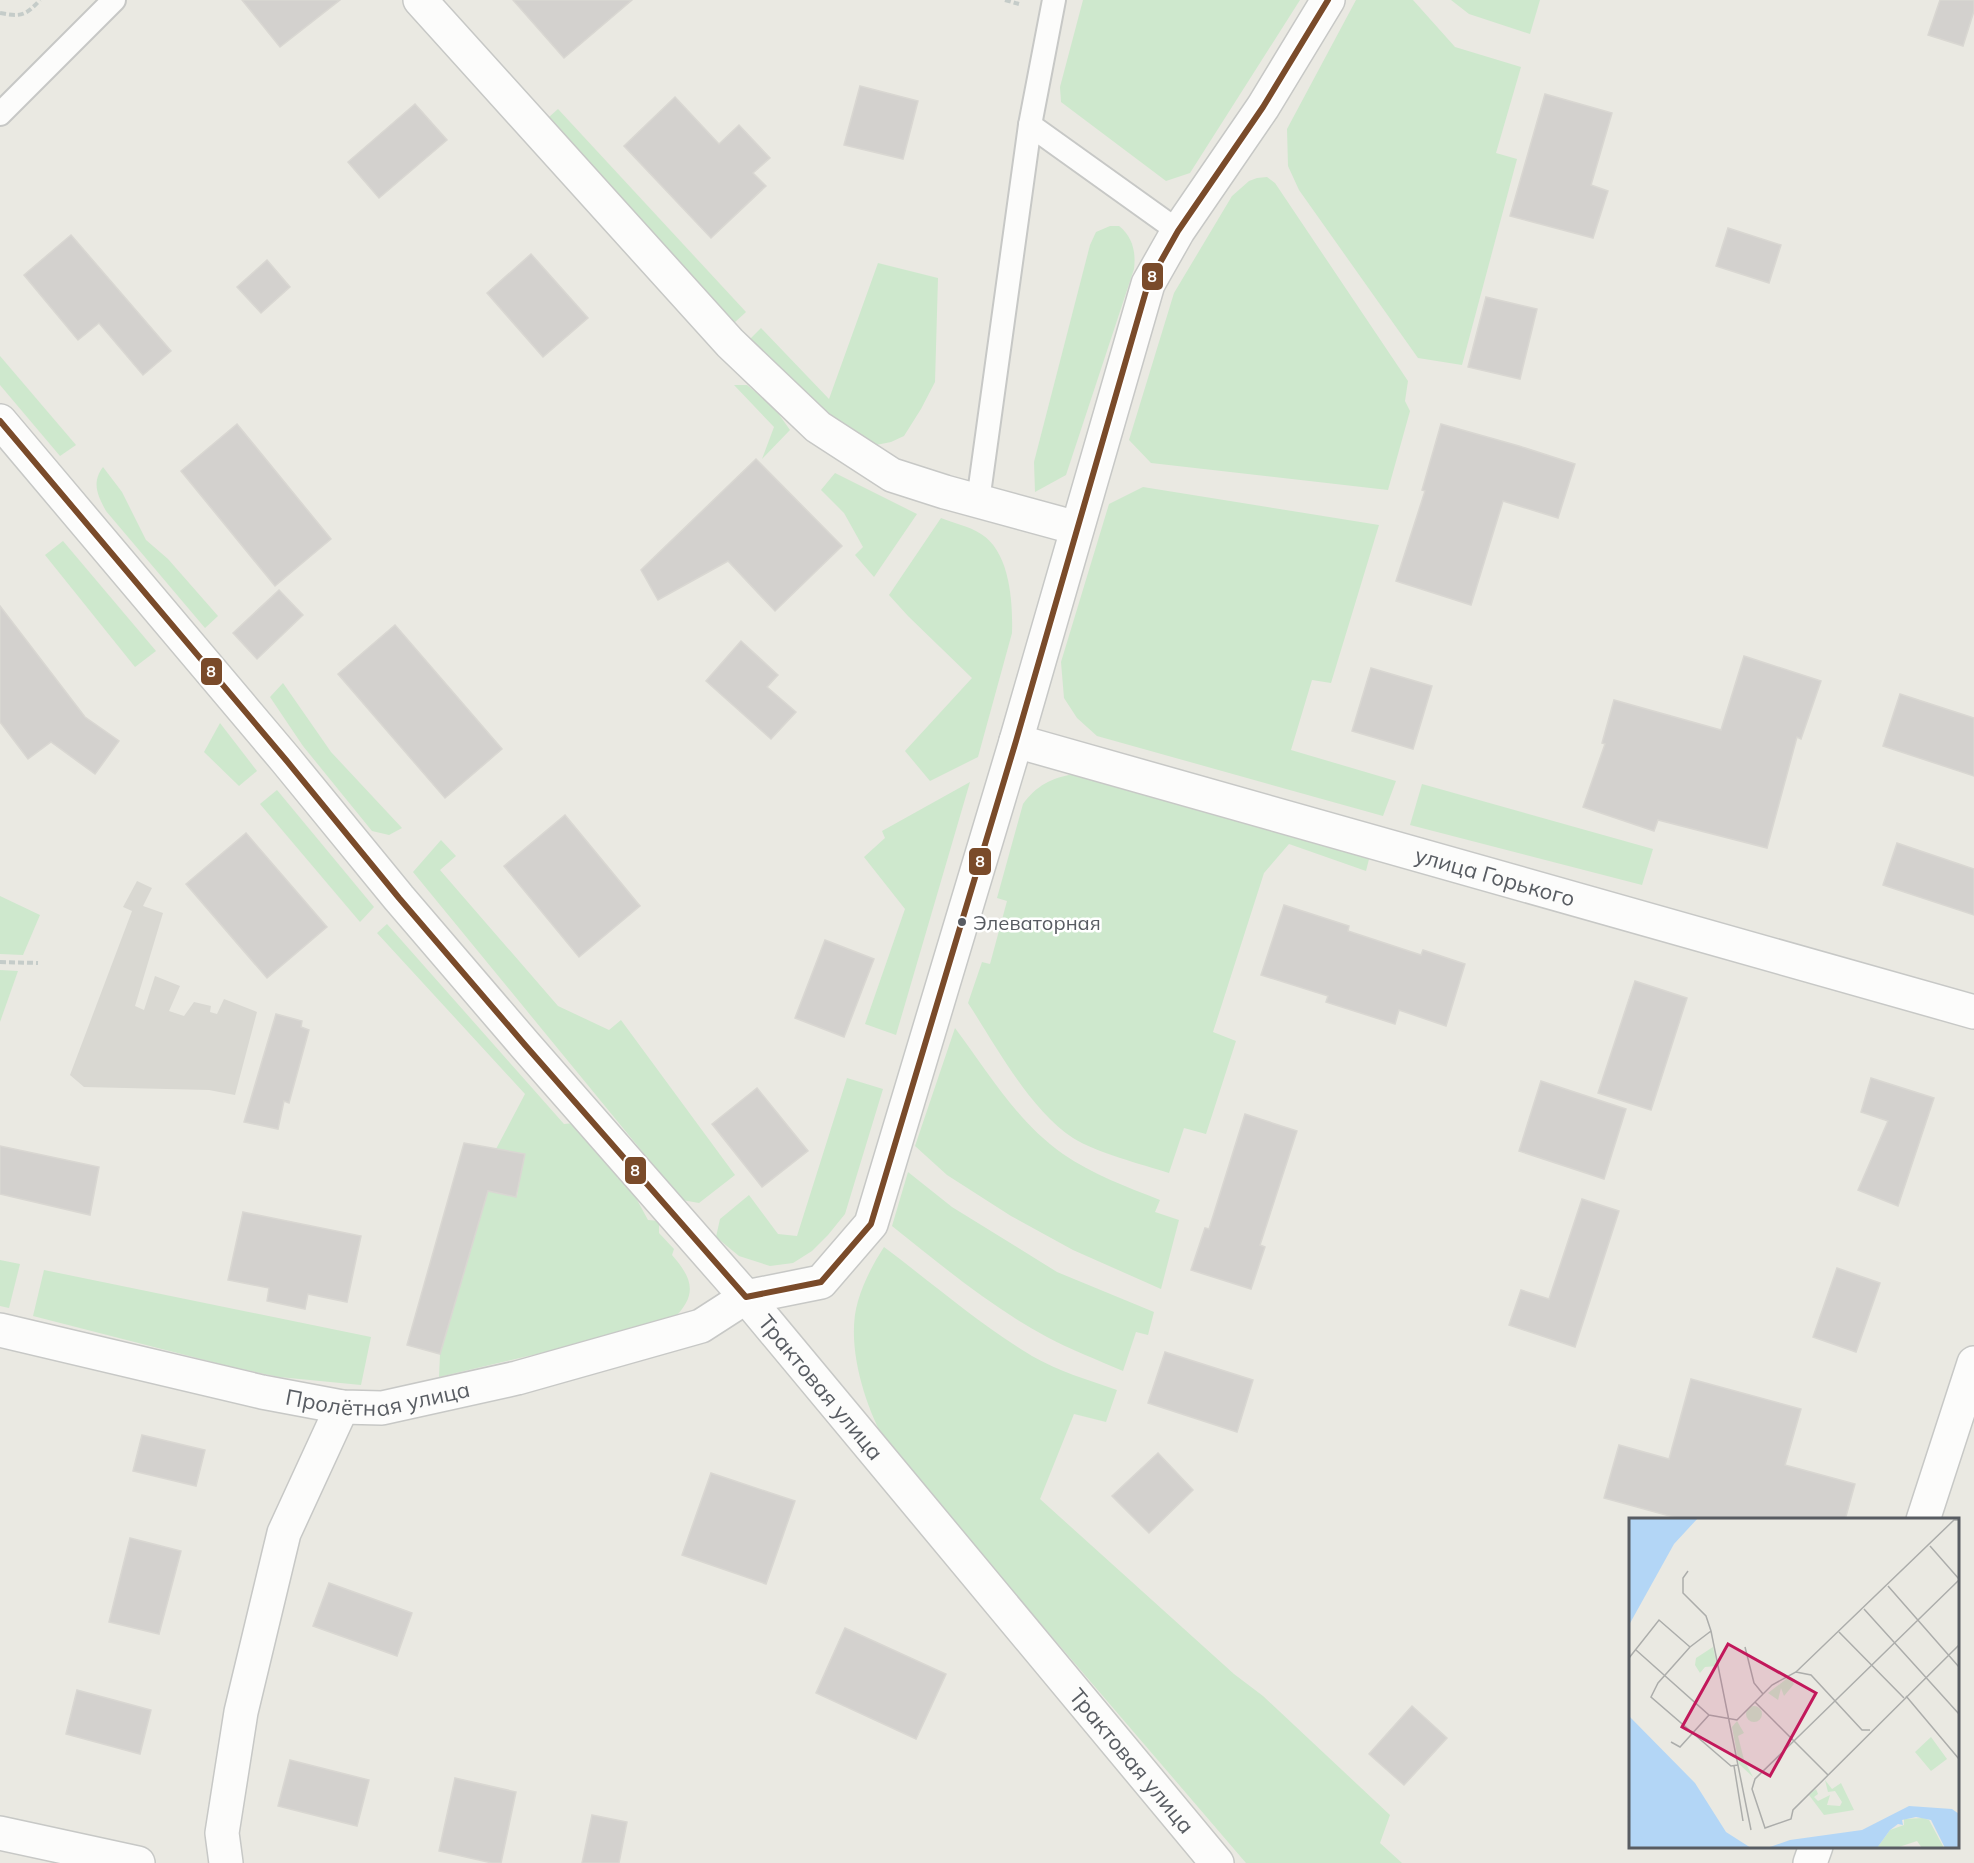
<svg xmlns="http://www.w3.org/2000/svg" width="1974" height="1863" viewBox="0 0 1974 1863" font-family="Mulish,sans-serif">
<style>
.industrial{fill:#d9d8d2}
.green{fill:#cee8cd}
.building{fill:#d3d1ce;stroke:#d9d7d2;stroke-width:1.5}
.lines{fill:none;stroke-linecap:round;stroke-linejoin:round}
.service-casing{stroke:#c7c8c6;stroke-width:26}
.minor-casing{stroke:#c7c8c6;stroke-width:36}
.tertiary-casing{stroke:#c7c8c6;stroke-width:36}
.path{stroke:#c5ccc9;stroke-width:4;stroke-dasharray:6 3;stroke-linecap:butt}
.service{stroke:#fcfcfb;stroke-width:22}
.minor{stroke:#fcfcfb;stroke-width:33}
.tertiary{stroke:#fcfcfb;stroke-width:33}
.bus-1-casing{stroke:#fff;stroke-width:10}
.bus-1{stroke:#7a4b2a;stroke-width:6}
.bus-dot{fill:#585c62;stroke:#fff;stroke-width:2}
.labels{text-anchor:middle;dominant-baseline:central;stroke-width:5;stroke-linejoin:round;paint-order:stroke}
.bus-label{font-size:20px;fill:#585c62;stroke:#fff;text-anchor:start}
.street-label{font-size:22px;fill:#585c62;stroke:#fff}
.inset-river{fill:none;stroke:#b3d6f6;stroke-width:3}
.inset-road{fill:none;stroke:#acadab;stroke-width:1.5}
.view{fill:#c2185b;fill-opacity:0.15;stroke:#c2185b;stroke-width:3}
.inset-edge{fill:none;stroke:#585c62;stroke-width:3}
.line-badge{stroke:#fff;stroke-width:2}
.badge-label{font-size:16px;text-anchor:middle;font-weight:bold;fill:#fff}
</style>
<rect width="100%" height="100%" fill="#eae9e2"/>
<path class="industrial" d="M 137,881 L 152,888 L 143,906 L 163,913 L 135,1006 L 144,1010 L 155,976 L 180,986 L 169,1011 L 184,1016 L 194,1002 L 211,1006 L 210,1012 L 217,1014 L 224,999 L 257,1012 L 235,1095 L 209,1090 L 84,1087 L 70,1075 L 132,911 L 123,907 Z"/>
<g class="green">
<path d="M 1083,0 L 1300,0 L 1190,173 L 1166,181 L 1061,102 L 1060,87 Z"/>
<path d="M 1356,0 L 1413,0 L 1455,47 L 1521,67 L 1496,153 L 1517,159 L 1462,365 L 1418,358 L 1299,190 L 1288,166 L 1287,129 Z"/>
<path d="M 1451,0 L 1540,0 L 1530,34 L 1469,14 Z"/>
<path d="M 558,109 L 746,312 L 734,323 L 548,118 Z"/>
<path d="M 1267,177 L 1275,183 L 1408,381 L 1405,401 L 1410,411 L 1388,490 L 1151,463 L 1129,440 L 1174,293 L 1232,196 L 1249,181 L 1257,178 Z"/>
<path d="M 1110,226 L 1119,226 C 1133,237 1136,253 1134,269 L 1066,475 L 1035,492 L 1034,462 L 1090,245 L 1096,232 Z"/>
<path d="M 878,263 L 938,278 L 935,382 L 921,409 L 904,436 L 891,442 L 876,445 L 826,413 L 749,340 L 761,328 L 829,399 Z"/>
<path d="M 0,356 L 76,445 L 60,456 L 0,385 Z"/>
<path d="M 734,385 L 747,385 L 773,406 L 790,430 L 762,459 L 774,427 Z"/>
<path d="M 103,467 L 122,492 L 146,540 L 168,559 L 218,616 L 205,628 L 106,511 C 98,496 91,483 103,467 Z"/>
<path d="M 835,473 L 917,514 L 874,577 L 855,555 L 863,547 L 844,513 L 821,490 Z"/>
<path d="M 1143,487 L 1379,525 L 1331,683 L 1312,680 L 1291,750 L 1396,781 L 1383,816 L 1097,736 L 1077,718 L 1064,698 L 1061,662 L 1109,504 Z"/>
<path d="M 941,518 C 953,523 969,526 981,534 C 1010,552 1013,602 1012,633 L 978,757 L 930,781 L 905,751 L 972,678 L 908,616 L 889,595 Z"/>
<path d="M 63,541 L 156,651 L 135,667 L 45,555 Z"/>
<path d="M 283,683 L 331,752 L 402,828 L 389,835 L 372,831 L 303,746 L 270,697 Z"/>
<path d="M 220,723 L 257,771 L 239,786 L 204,752 Z"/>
<path d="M 1074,774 L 1341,842 L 1369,859 L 1366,871 L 1289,844 L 1264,873 L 1213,1032 L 1236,1041 L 1206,1134 L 1184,1128 L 1169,1173 C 1141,1164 1097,1153 1073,1138 C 1030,1110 996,1046 968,1003 L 982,962 L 990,964 L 1007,901 L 997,898 L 1023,804 C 1036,786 1051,778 1074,774 Z"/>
<path d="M 970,782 L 896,1035 L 865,1024 L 905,909 L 864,857 L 885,838 L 882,831 Z"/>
<path d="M 1422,784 L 1653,849 L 1642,885 L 1410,825 Z"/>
<path d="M 277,790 L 374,907 L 360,922 L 260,804 Z"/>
<path d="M 441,840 L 456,856 L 440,870 L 558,1006 L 609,1030 L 621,1020 L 735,1175 L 699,1203 L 682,1200 L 413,872 Z"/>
<path d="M 0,896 L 40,915 L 23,955 L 0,954 Z"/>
<path d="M 387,924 L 564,1124 L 574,1123 L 581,1136 L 589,1139 L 595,1152 L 605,1156 L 606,1164 L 616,1168 L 617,1178 L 630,1181 L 630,1187 L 648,1220 L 659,1221 L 659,1233 L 674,1249 L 672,1255 C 693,1279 698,1295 673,1319 L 601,1339 L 439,1377 L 440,1354 L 488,1191 L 517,1196 L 524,1155 L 496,1149 L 525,1094 L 377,933 Z"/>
<path d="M 0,970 L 18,971 L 0,1022 Z"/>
<path d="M 955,1028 C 987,1071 1018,1123 1063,1154 C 1092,1174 1127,1187 1160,1200 L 1155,1212 L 1179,1220 L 1161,1289 L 1073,1250 L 1011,1216 L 947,1175 L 915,1146 Z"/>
<path d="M 847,1078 L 883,1089 L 845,1214 L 828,1235 L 812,1251 L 793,1263 L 770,1266 L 739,1256 L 716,1237 L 720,1219 L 749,1195 L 778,1234 L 797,1236 Z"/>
<path d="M 908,1172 L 952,1207 L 1057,1272 L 1154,1312 L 1148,1335 L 1136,1332 L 1123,1371 C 1098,1360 1071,1350 1047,1337 C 991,1307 941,1265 892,1226 Z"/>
<path d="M 884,1247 C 932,1283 979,1324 1032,1356 C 1058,1371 1088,1380 1117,1390 L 1106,1422 L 1074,1414 L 1040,1499 L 1234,1674 L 1263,1696 L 1390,1815 L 1380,1843 L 1402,1863 L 1246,1863 L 886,1443 C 865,1406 845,1344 858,1301 C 864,1281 873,1264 884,1247 Z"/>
<path d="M 0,1260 L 20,1264 L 9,1308 L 0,1306 Z"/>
<path d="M 44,1270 L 371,1337 L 361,1385 L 279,1377 L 232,1367 L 33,1316 Z"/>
</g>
<g class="building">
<path d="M 242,0 L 340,0 L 280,47 Z"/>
<path d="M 513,0 L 632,0 L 564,58 Z"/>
<path d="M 1940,0 L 1974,0 L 1974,11 L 1963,46 L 1928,35 Z"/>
<path d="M 860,86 L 918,101 L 903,159 L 844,145 Z"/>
<path d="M 1545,94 L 1612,113 L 1591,185 L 1608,191 L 1593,238 L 1510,216 Z"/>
<path d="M 675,97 L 719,144 L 739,125 L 770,158 L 753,173 L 766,186 L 711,238 L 624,146 Z"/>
<path d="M 415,104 L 447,140 L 379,198 L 348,162 Z"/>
<path d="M 1728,228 L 1781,245 L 1769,283 L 1716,266 Z"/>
<path d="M 71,235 L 171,351 L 143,375 L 99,323 L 78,340 L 24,275 Z"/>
<path d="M 531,254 L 588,318 L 543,357 L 487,293 Z"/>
<path d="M 267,260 L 290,287 L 261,313 L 237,287 Z"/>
<path d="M 1486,297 L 1537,309 L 1520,379 L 1468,367 Z"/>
<path d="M 237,424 L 331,539 L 275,586 L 181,471 Z"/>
<path d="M 1441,424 L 1519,446 L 1575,464 L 1558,518 L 1503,501 L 1471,605 L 1396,581 L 1425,491 L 1422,490 Z"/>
<path d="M 756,459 L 842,546 L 775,611 L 728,561 L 658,600 L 641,570 Z"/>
<path d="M 279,590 L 303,615 L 257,659 L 233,633 Z"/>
<path d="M 0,606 L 85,717 L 119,741 L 95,774 L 51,742 L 28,759 L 0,722 Z"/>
<path d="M 395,625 L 502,749 L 445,798 L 338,674 Z"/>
<path d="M 741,641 L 778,675 L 767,687 L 796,712 L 771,739 L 706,681 Z"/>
<path d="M 1744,656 L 1821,681 L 1801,739 L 1797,737 L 1767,848 L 1658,820 L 1654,831 L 1583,807 L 1605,744 L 1602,743 L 1614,700 L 1721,730 Z"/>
<path d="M 1371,668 L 1432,686 L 1413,749 L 1352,731 Z"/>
<path d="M 1900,694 L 1974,718 L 1974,776 L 1883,746 Z"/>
<path d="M 565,815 L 640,906 L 579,957 L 504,866 Z"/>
<path d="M 246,833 L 327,927 L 267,978 L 186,884 Z"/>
<path d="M 1897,843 L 1974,869 L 1974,915 L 1883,885 Z"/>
<path d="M 1284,905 L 1349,926 L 1348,931 L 1421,955 L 1423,950 L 1465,964 L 1446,1026 L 1399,1010 L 1395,1024 L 1326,1002 L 1328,996 L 1261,975 Z"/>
<path d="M 825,940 L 874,959 L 844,1037 L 795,1018 Z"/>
<path d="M 1635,981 L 1687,998 L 1651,1110 L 1598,1093 Z"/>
<path d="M 276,1014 L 302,1021 L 301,1027 L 309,1030 L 289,1103 L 284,1101 L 278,1129 L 244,1122 Z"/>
<path d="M 1871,1078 L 1934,1098 L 1898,1206 L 1858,1190 L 1888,1121 L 1861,1112 Z"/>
<path d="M 1541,1081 L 1626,1109 L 1604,1179 L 1519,1151 Z"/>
<path d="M 757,1088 L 808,1151 L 762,1187 L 712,1124 Z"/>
<path d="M 1245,1114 L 1297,1131 L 1260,1245 L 1265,1247 L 1251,1289 L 1191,1270 L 1205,1228 L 1209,1229 Z"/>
<path d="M 464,1143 L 525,1154 L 516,1197 L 488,1191 L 440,1354 L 407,1345 Z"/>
<path d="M 0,1146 L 99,1167 L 90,1215 L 0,1194 Z"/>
<path d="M 1582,1199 L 1619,1211 L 1575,1347 L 1509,1325 L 1521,1290 L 1549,1299 Z"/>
<path d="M 243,1212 L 361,1236 L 347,1302 L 308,1294 L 305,1309 L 267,1301 L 269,1288 L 228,1280 Z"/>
<path d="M 1837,1268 L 1880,1283 L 1856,1352 L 1813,1337 Z"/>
<path d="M 1165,1352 L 1253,1380 L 1237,1432 L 1148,1403 Z"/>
<path d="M 1691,1379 L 1801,1409 L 1785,1465 L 1855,1484 L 1845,1520 L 1684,1520 L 1604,1498 L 1619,1445 L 1669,1459 Z"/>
<path d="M 142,1435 L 205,1450 L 196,1486 L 133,1471 Z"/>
<path d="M 1158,1453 L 1193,1490 L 1149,1533 L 1112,1496 Z"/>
<path d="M 711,1473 L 795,1501 L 766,1584 L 682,1555 Z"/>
<path d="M 130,1538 L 181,1551 L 159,1634 L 109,1622 Z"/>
<path d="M 329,1583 L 412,1613 L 397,1656 L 313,1626 Z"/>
<path d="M 845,1628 L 946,1674 L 916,1739 L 816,1693 Z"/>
<path d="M 77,1690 L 151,1710 L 140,1754 L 66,1734 Z"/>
<path d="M 1412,1706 L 1447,1738 L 1404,1785 L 1369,1754 Z"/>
<path d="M 290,1760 L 369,1780 L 357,1826 L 278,1806 Z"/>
<path d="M 455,1778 L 516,1792 L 501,1863 L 492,1863 L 439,1851 Z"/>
<path d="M 592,1815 L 627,1822 L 619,1863 L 582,1863 Z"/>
</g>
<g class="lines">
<g class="service-casing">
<g id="service">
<path d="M 1054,0 L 1030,125 L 1178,231"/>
<path d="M 0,114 L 114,0"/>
<path d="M 978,501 L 1030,125"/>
</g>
</g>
<g class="minor-casing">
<g id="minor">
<path d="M 420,0 L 730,343 L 818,427 L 892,475 L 945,492 L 1077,528"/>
<path id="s1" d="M 1016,741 L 1974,1012"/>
<path id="s2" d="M 0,1330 L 262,1392 L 342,1407 L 382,1408 L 517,1378 L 701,1326 L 746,1297 L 1217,1863"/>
<path d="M 1923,1520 L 1974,1363"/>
<path d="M 0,1833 L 138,1863"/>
<path d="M 226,1863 L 222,1833 L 241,1712 L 284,1533 L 342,1407"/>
<path d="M 1810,1863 L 1816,1846"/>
</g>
</g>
<g class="tertiary-casing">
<path id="tertiary" d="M 0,421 L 286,760 L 399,898 L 525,1045 L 746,1297 L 821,1282 L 871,1224 L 1016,741 L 1148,284 L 1178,231 L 1263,107 L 1328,0"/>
</g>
<g class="path">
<path d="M 1005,0 L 1019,4"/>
<path d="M 0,13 C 21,17 25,16 40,0"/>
<path d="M 0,962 L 38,963"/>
</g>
<use href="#service" class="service"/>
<use href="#minor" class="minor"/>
<use href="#tertiary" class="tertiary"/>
<g class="bus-1-casing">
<path id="bus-1" d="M 0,421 L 286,760 L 399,898 L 525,1045 L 746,1297 L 821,1282 L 871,1224 L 1016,741 L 1148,284 L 1178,231 L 1263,107 L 1328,0"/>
</g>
<use href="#bus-1" class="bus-1"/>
</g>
<circle class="bus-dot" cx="962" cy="922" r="5"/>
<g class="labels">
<g class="bus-label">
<text x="973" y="922">Элеваторная</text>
</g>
<g class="street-label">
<text stroke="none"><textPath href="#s1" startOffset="498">улица Горького</textPath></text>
<text stroke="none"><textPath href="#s2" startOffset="891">Трактовая улица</textPath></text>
<text stroke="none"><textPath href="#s2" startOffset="387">Пролётная улица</textPath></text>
<text stroke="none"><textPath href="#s2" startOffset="1377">Трактовая улица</textPath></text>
</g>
</g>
<g transform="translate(1629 1518)">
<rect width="330" height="330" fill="#eae9e2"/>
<path d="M 84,129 L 88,148 L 76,149 L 71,155 L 66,147 L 67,140 ZM 160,159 L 165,166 L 155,178 L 152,170 L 149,182 L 139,175 ZM117 196a8 8 0 1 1 16 0a8 8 0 1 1-16 0ZM 108,203 L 115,215 L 109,218 L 115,242 L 124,259 L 110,246 L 103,209 ZM 302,219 L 318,241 L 302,253 L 286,234 ZM 196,262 L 203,271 L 212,265 L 225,292 L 195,297 L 180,277 L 187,271 L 189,276 L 185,279 L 189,283 L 201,277 L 198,287 L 211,288 L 213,284 L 206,273 L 199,274 ZM 294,300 L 300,302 L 315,330 L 293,330 L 288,323 L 267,330 L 248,330 L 261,312 L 275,307 L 275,301 Z" fill="#cee8cd"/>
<path d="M 0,0 L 69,0 L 45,26 L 0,107 ZM 0,198 L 66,265 L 97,314 L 122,330 L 0,330 ZM 280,288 L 323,291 L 330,296 L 330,330 L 316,330 L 302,302 L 287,299 L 273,302 L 274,307 L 269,306 L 261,312 L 248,330 L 138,330 L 161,322 L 233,312 Z" fill="#b3d6f6"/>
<path class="inset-river" d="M 0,298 L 16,330"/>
<path class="inset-road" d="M 301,28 L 330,61M 59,53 L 54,60 L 54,75 L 77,98 L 82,113 L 122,312M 330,62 L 126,261 L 123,271 L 136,310 L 162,301 L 164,292 L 330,127M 259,68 L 330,149M 235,91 L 330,196M 82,113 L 61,129 L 29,165 L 22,179 L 102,248 L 109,247M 210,114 L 275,180M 116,129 L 125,165 L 134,176M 7,132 L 80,197 L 108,202 L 143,167 L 167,154 L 325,2 L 330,2M 0,140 L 30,102 L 61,129M 167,154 L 182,157 L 233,212 L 241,212M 277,178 L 330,241M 126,184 L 199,257M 42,224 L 51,229 L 80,197M 105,248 L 114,303"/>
<path class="view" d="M 99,126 L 187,175 L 141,258 L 53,209 Z"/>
<rect width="330" height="330" class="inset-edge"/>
</g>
<g class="line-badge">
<rect x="1141" y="262" width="23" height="29" rx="6" fill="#7a4b2a"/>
<rect x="200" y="657" width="23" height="29" rx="6" fill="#7a4b2a"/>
<rect x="968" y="847" width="24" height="29" rx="6" fill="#7a4b2a"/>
<rect x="624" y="1156" width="23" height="29" rx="6" fill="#7a4b2a"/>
</g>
<g class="badge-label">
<text x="1152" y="282">8</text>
<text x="211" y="677">8</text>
<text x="980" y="867">8</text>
<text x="635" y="1176">8</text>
</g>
</svg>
